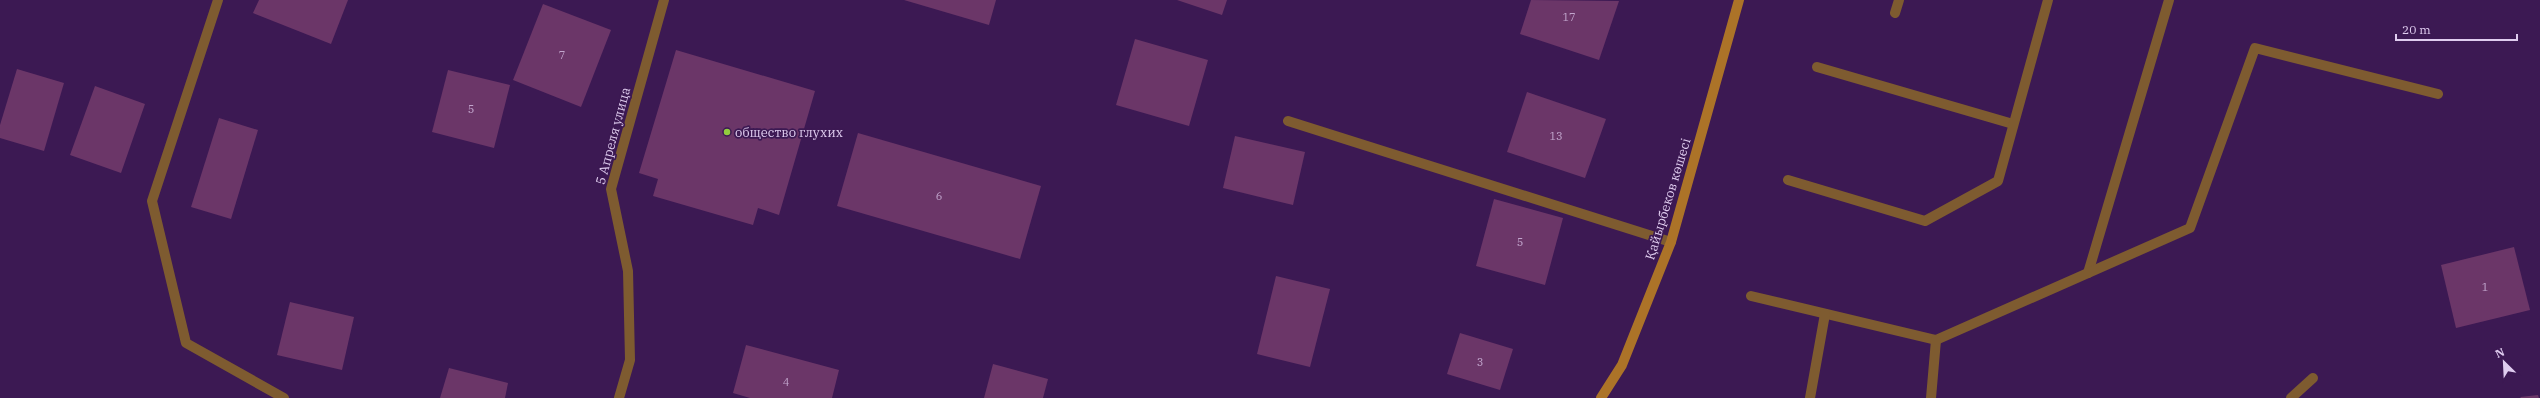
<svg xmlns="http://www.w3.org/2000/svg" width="2540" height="398" viewBox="0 0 2540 398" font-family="'IBM Plex Serif',serif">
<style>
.building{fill:#6b3668}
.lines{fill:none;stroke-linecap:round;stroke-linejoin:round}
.service{stroke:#7e5b30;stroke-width:10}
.minor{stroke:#7e5b30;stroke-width:10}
.secondary{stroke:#ac7328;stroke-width:10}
.poi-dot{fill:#92cd3e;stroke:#3c1953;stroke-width:1.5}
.labels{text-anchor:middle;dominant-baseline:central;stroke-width:3.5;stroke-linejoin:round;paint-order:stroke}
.number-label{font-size:11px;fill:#c2a6cd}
.poi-label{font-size:13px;fill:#dfccef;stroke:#3c1953;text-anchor:start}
.street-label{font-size:13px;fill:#dfccef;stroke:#3c1953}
</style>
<rect width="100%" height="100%" fill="#3c1953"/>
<g class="building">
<path d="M 259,0 L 348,0 L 331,44 L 253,13 Z"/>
<path d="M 904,0 L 996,0 L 989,25 Z"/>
<path d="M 1177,0 L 1227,0 L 1222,15 Z"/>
<path d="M 1531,0 L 1619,1 L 1599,60 L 1520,34 Z"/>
<path d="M 543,4 L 611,30 L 581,107 L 513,80 Z"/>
<path d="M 1135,39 L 1208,60 L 1189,126 L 1116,105 Z"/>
<path d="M 676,50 L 815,91 L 779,215 L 758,208 L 753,225 L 653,196 L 658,179 L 639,173 Z"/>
<path d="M 17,69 L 64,83 L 44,151 L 0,138 L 0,125 Z"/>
<path d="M 448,70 L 510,85 L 494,148 L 432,132 Z"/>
<path d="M 95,86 L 145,104 L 121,173 L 70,155 Z"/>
<path d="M 1527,92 L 1606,119 L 1585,178 L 1507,152 Z"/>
<path d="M 219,118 L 258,130 L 231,219 L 191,207 Z"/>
<path d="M 858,133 L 1041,186 L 1020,259 L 837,206 Z"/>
<path d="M 1235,136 L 1305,152 L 1293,205 L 1223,188 Z"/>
<path d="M 1494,199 L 1563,218 L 1545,285 L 1476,266 Z"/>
<path d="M 2514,247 L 2530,310 L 2456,328 L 2441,265 Z"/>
<path d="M 1276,276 L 1330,289 L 1310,367 L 1257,354 Z"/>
<path d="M 290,302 L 354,317 L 342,370 L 277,355 Z"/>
<path d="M 1460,333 L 1513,349 L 1500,390 L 1447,374 Z"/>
<path d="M 746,345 L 839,370 L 832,398 L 750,398 L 733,393 Z"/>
<path d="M 993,364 L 1048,379 L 1043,398 L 984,398 Z"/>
<path d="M 449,368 L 508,383 L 505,398 L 440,398 Z"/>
<path d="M 2538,395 L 2539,398 L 2521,398 L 2520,397 Z"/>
</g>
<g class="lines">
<g class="service">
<path d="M 218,0 L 152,201 L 186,343 L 284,398"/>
<path d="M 1895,13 L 1899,0"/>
<path d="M 1817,67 L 2013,124"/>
<path d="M 1288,121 L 1671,242"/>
<path d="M 1788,180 L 1925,221 L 1998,181 L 2048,0"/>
<path d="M 2088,273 L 2169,0"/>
<path d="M 1751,296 L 1936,340 L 2190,228 L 2255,48 L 2438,94"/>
<path d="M 1810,398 L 1825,314"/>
<path d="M 1931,398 L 1936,340"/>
<path d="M 2291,398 L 2313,378"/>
</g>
<path class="minor" d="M 619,398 L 630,360 L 628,271 L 611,189 L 664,0"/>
<path class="secondary" d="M 1601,398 L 1622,365 L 1671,242 L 1739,0"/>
</g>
<circle class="poi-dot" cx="727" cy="132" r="4"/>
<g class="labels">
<g class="number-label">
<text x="1569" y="17">17</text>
<text x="562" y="55">7</text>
<text x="471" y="109">5</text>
<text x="1556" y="136">13</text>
<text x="939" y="196">6</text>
<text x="1520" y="242">5</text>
<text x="2485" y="287">1</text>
<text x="1480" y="362">3</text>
<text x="786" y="382">4</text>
</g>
<g class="poi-label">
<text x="735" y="132">общество глухих</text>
</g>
<g class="street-label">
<text transform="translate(613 136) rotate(-75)">5 Апреля улица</text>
<text transform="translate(1668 199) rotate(-73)">Қайырбеков көшесі</text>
</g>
</g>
<g transform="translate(2504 362) rotate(336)" stroke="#3c1953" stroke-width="3" paint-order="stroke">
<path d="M0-3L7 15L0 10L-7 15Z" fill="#dfccef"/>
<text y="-6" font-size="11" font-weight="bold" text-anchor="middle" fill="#dfccef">N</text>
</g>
<path d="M2396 34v6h121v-6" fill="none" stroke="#dfccef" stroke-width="2"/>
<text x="2402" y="34" font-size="12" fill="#dfccef" stroke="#3c1953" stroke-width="3" paint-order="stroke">20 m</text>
</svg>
